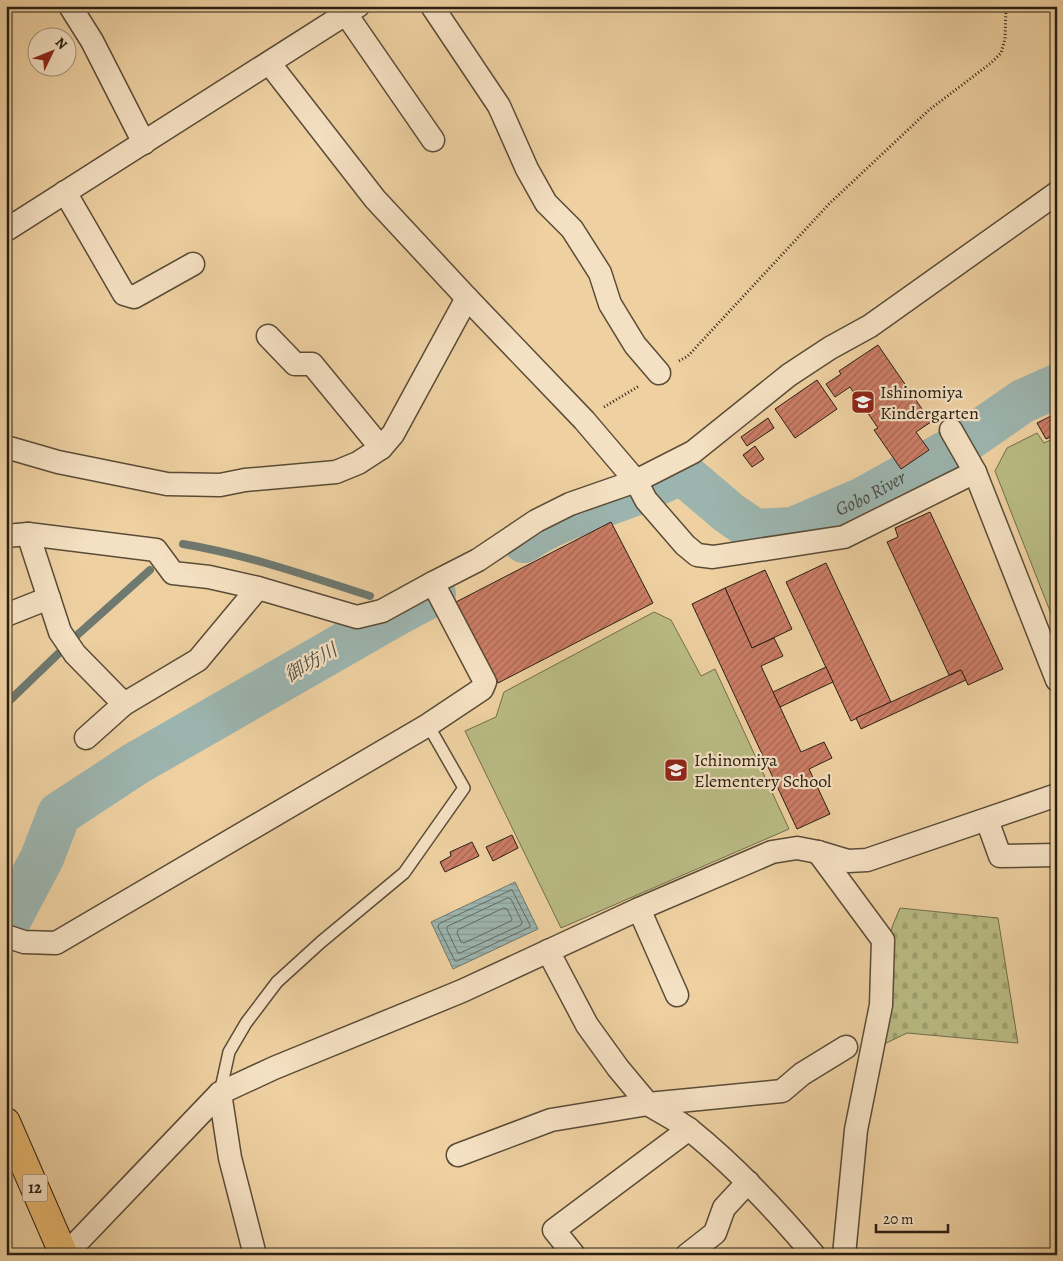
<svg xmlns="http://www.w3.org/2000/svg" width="1063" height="1261" viewBox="0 0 1063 1261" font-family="Alegreya,'Noto Serif JP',serif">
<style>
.cemetery{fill:url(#cemetery-stones);stroke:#716e4c}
.green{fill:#b9bb84;stroke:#716e4c}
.water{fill:url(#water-rules);stroke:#6e7970}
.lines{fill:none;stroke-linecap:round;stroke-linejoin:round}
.shore{stroke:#626a61;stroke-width:1}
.stream{stroke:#6e7970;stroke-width:8}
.river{stroke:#9cb4ae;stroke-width:44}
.building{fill:url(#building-hatch);stroke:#292014}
.service-casing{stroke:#5a4c37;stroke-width:14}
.minor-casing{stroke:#5a4c37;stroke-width:25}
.primary-casing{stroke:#292014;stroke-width:30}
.path{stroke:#292014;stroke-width:3;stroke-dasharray:1 2.5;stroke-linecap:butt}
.service{stroke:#f4e0c2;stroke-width:11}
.minor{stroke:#f4e0c2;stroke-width:22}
.primary{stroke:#e7b870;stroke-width:28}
.labels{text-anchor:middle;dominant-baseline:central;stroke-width:4.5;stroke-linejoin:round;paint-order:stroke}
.shield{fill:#f4e0c2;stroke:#665a48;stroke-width:1}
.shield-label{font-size:16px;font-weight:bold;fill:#292014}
.poi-label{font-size:18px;fill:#292014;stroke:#f4e0c2;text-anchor:start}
.water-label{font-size:19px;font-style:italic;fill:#4c4c42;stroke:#f4e0c2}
</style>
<defs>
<pattern id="cemetery-stones" width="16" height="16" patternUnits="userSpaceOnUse" patternTransform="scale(1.25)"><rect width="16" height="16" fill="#b9bb84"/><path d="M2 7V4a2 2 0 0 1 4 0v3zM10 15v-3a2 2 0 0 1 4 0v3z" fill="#9fa071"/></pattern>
<pattern id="water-rules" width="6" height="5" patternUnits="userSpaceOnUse" patternTransform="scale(1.25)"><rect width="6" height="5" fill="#9cb4ae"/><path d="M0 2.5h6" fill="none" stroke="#869a95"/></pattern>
<pattern id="building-hatch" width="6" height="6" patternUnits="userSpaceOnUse" patternTransform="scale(1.25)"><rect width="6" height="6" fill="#cc7d66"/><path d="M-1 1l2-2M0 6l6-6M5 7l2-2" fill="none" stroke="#a66653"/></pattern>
</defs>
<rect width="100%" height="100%" fill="#eed0a1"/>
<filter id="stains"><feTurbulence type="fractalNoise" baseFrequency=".004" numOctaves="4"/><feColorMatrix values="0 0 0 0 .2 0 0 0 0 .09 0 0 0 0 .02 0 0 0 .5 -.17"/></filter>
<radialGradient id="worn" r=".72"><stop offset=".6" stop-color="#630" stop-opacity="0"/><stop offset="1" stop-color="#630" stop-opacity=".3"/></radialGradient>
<path class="cemetery" d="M 900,908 L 998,918 L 1018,1043 L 907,1033 L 876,1048 L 892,927 Z"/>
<g class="green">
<path d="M 1037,433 L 1044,443 L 1057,437 L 1057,629 L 995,471 L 1007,448 Z"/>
<path d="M 654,612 L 671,620 L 701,676 L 715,669 L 789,829 L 561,928 L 465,731 L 496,717 L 504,692 Z"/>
</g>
<path class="water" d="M 515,882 L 538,929 L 453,969 L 431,922 Z"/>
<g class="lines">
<g class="shore">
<path d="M 512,890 L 530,925 L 530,927 L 457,961 L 455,961 L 438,927 L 439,924 Z"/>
<path d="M 508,898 L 511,899 L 522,922 L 521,925 L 460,953 L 458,953 L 447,930 L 447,927 Z"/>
<path d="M 504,908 L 507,909 L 512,919 L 511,921 L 464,943 L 461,942 L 457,933 L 458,930 Z"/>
</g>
<g class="stream">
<path d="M 682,473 L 698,460"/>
<path d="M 183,544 C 248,555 308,576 370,596"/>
<path d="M 75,637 L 150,570"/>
<path d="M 6,704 L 59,653"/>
</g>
<g class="river">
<path id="s1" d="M 524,541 C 556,518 593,510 629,496 C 647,489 664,480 682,473 L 729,513 L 755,531 L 793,529 L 863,499 L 958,446 L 1023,401 L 1057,386"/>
<path d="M 6,926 L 42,858 L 59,814 L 135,764 L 400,612 L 434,594"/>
</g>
</g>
<g class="building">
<path d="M 878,345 L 931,422 L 916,432 L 929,450 L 901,469 L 874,430 L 878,428 L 850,387 L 835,397 L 826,384 L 841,374 L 839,371 Z"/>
<path d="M 817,380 L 837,409 L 795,438 L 775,409 Z"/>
<path d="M 1057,413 L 1057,434 L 1046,439 L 1037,423 Z"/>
<path d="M 768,418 L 774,428 L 747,446 L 741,437 Z"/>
<path d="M 755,446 L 764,459 L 752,467 L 743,455 Z"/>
<path d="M 930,512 L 1003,669 L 968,685 L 961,670 L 949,675 L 887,542 L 898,537 L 895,528 Z"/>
<path d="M 611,522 L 653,603 L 498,683 L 456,602 Z"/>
<path d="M 826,563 L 891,702 L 851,721 L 786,582 Z"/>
<path d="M 765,570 L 792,629 L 752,648 L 725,588 Z"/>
<path d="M 725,588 L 752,648 L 774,638 L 783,656 L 761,666 L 801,752 L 824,742 L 832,758 L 809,769 L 830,814 L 797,829 L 692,604 Z"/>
<path d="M 826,667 L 833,682 L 780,707 L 773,692 Z"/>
<path d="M 961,670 L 966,680 L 861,729 L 856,718 Z"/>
<path d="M 512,835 L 518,848 L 493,861 L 486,847 Z"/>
<path d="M 472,842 L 479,856 L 445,872 L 440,862 L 451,856 L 450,852 Z"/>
</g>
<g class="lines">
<g class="service-casing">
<path id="service" d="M 220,1093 L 229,1052 L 246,1023 L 277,982 L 321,942 L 404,873 L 464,788 L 428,725"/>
</g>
<g class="minor-casing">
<g id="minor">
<path d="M 70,6 L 92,41 L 144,143"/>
<path d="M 432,6 L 499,106 L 527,169 L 546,203 L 572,229 L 600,273 L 610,304 L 635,345 L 659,373"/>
<path d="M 346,14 L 433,140"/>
<path d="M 270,64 L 375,199 L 467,298 L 584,420 L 636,481 L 646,500 L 685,545 L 697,555 L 713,557 L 844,537 L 975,472 L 1057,680"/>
<path d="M 65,192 L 124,294 L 134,297 L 193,264"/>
<path d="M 6,230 L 358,6"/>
<path d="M 268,336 L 295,364 L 312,364 L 381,448"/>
<path d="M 951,430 L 975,472"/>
<path d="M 6,447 L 58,462 L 167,484 L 220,485 L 245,480 L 336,472 L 358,463 L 381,448 L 393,434 L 467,298"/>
<path d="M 28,534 L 60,632 L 75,654 L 124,704"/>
<path d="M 6,536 L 28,534 L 156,550 L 173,573 L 209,577 L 258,588 L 357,617 L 382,611 L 433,583 L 478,560 L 536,521 L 570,504 L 636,481 L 693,452 L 789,375 L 830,348 L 870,326 L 1057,193"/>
<path d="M 6,615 L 49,598"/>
<path d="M 86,738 L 124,704 L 198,660 L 258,588"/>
<path d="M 987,820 L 1000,856 L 1057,855"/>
<path d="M 818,852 L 883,940 L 881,1005 L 856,1130 L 844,1255"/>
<path d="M 639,909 L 677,995"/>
<path d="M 6,936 L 24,942 L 56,943 L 428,725 L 482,689 L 485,682 L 433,583"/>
<path d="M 548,951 L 587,1025 L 618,1068 L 648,1104 L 782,1091 L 802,1074 L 846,1047"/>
<path d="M 220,1093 L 230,1158 L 255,1255"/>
<path d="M 458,1155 L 551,1120 L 648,1104 C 662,1113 677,1120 690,1130 C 736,1167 776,1210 814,1255"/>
<path d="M 65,1255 L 220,1093 L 274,1068 L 462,991 L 639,909 L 772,852 L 797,848 L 818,852 L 848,861 L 867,860 L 1057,795"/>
<path d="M 574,1255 L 554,1230 L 689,1129"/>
<path d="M 687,1255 L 715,1233 L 724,1208 L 748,1182"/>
</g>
</g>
<g class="primary-casing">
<path id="primary" d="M 6,1122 L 64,1255"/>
</g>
<g class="path">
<path d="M 679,361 L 688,356 L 829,204 L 929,110 L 991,63 L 1001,53 L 1005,39 L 1006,6"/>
<path d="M 604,407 L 639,386"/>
</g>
<use href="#service" class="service"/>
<use href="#minor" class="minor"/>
<use href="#primary" class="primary"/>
</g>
<defs>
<g id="school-square" transform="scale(1.25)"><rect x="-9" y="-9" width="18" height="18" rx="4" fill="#8f2418" stroke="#f4e0c2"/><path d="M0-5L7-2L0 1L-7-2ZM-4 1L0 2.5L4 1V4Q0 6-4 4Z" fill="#fff"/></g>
</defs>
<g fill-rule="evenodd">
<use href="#school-square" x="863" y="402"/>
<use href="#school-square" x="676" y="770"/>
</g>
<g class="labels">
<rect class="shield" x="22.5" y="1174.5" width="25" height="27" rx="4"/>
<g class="shield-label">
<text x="35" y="1188">12</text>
</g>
<g class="poi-label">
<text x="880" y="392">Ishinomiya<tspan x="880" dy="21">Kindergarten</tspan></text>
<text x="694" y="760">Ichinomiya<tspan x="694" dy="21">Elementery School</tspan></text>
</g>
<g class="water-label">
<text stroke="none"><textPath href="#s1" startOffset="389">Gobo River</textPath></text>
<text transform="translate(311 663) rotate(-30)">御坊川</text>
</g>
</g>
<rect width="1063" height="1261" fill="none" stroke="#eed0a1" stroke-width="25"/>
<rect x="8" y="8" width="1048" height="1246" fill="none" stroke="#292014" stroke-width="2.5"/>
<rect x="12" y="12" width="1038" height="1236" fill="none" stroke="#292014"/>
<g transform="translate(52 52) rotate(47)"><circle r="24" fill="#f4e0c2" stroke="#a3937c"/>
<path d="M0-4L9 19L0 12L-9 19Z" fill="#8f2418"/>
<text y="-8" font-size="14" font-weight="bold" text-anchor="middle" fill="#292014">N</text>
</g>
<path d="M876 1224v8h72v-8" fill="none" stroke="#292014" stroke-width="2.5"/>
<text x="883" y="1224" font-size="15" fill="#292014" stroke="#f4e0c2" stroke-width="4" paint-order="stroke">20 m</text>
<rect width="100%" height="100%" filter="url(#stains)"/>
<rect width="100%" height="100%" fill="url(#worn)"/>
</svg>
